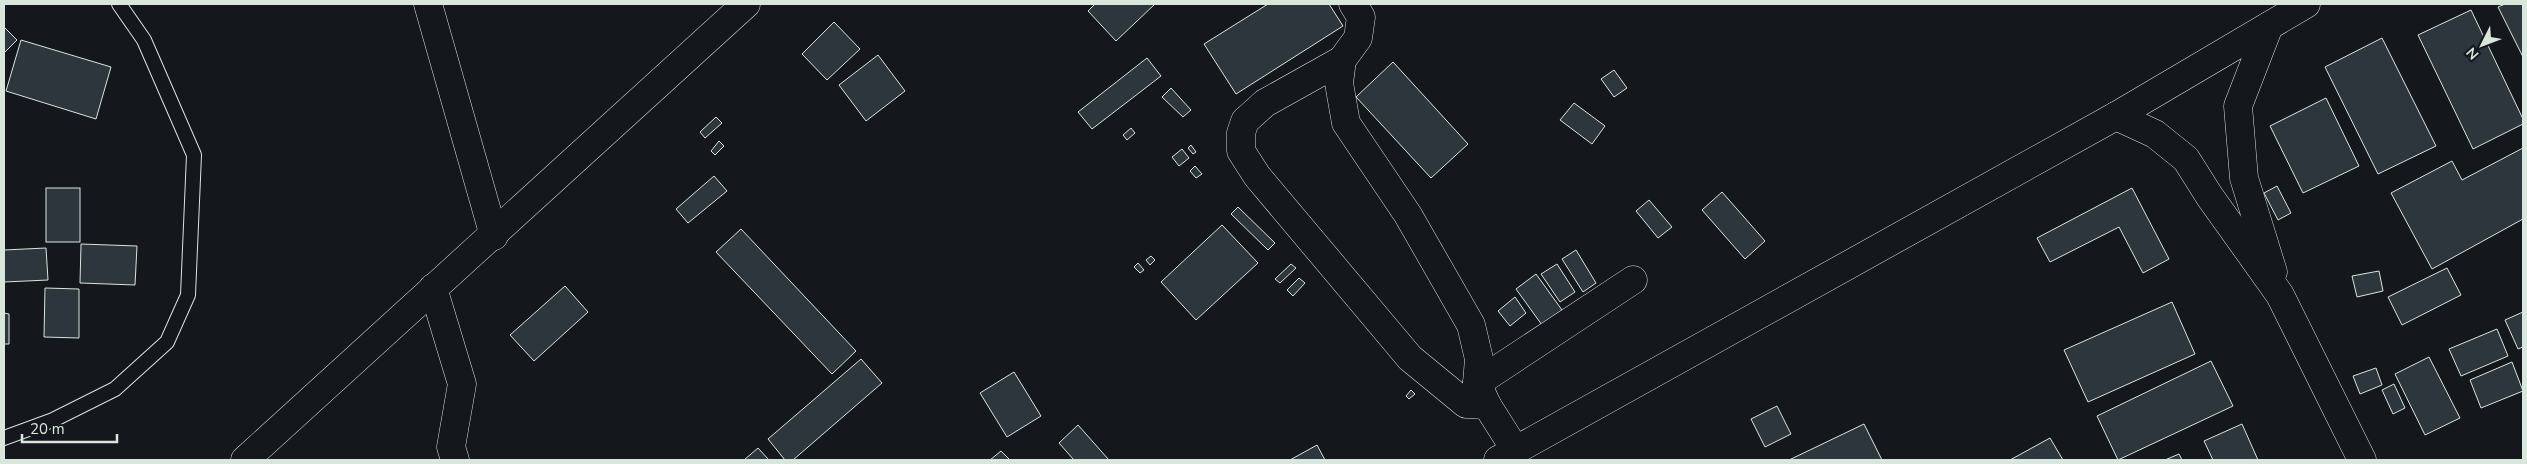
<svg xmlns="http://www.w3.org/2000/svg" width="2527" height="464" viewBox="0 0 2527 464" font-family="'Nunito Sans',sans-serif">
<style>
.building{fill:#2c363c;stroke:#d8e6dc}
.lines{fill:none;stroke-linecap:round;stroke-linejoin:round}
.service-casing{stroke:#d8e6dc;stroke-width:16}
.minor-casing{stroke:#d8e6dc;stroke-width:29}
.tertiary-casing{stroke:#d8e6dc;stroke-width:29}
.service{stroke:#14181c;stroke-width:14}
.minor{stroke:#14181c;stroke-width:28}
.tertiary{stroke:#14181c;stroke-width:28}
</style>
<rect width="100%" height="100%" fill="#14181c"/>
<g class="building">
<path d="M 1095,4 L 1155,4 L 1116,41 L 1088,11 Z"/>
<path d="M 1268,4 L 1329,4 L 1343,26 L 1236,94 L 1204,44 Z"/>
<path d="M 2505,4 L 2523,4 L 2523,57 L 2498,7 Z"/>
<path d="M 2471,10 L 2523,119 L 2523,124 L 2473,149 L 2418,35 Z"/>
<path d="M 834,22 L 860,49 L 827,80 L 802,54 Z"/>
<path d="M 4,27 L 17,40 L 4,53 Z"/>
<path d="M 2382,38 L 2436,146 L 2378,174 L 2325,67 Z"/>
<path d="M 21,40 L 111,67 L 96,119 L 6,91 Z"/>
<path d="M 878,55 L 905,91 L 866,121 L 839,85 Z"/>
<path d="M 1147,58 L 1161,76 L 1092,129 L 1078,112 Z"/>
<path d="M 1393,62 L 1468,144 L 1431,178 L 1356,97 Z"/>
<path d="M 1614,70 L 1627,88 L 1614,97 L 1601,79 Z"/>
<path d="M 1171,88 L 1191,110 L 1183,117 L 1162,97 Z"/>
<path d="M 2326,98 L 2359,166 L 2303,193 L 2270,126 Z"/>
<path d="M 1574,103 L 1605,126 L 1592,144 L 1560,120 Z"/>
<path d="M 716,117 L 722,123 L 705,138 L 700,132 Z"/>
<path d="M 1131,128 L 1135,133 L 1127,140 L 1123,135 Z"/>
<path d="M 719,141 L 724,146 L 715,155 L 711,151 Z"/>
<path d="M 1191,145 L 1196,152 L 1193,154 L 1188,148 Z"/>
<path d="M 2523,148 L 2523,219 L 2432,269 L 2391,193 L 2452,161 L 2462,180 Z"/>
<path d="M 1182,149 L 1189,158 L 1179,166 L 1172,157 Z"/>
<path d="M 1195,166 L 1202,174 L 1196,178 L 1190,171 Z"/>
<path d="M 714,176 L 727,191 L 688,223 L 676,209 Z"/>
<path d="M 2277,186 L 2291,213 L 2278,220 L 2264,193 Z"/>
<rect x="46" y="188" width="34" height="54"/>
<path d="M 2132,188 L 2169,259 L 2143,273 L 2119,227 L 2050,262 L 2037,238 Z"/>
<path d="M 1722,192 L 1765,241 L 1745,259 L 1702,210 Z"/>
<path d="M 1649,200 L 1672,227 L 1658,238 L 1636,211 Z"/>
<path d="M 1238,207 L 1275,243 L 1268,250 L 1231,214 Z"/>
<path d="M 1222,225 L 1258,263 L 1196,320 L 1161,282 Z"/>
<path d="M 741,229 L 856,351 L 832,374 L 716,252 Z"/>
<path d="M 81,244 L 137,246 L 135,285 L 80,283 Z"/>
<path d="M 46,248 L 48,280 L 4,282 L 4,250 Z"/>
<path d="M 1576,250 L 1596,283 L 1583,292 L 1562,259 Z"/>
<path d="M 1151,256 L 1155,260 L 1150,265 L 1146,260 Z"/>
<path d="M 1138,263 L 1144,270 L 1140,273 L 1134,267 Z"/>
<path d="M 1291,264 L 1296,268 L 1280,283 L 1275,279 Z"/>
<path d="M 1557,264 L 1575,292 L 1560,302 L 1541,274 Z"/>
<path d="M 2447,268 L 2461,295 L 2402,325 L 2388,297 Z"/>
<path d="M 2379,271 L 2383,291 L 2357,297 L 2352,276 Z"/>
<path d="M 1536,274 L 1562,310 L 1542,325 L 1516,289 Z"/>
<path d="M 1299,278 L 1305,283 L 1293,296 L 1287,290 Z"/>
<path d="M 565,286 L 588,312 L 534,361 L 510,335 Z"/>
<path d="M 45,288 L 79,289 L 79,338 L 44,337 Z"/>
<path d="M 1515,297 L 1526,313 L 1510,326 L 1498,311 Z"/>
<path d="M 2172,302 L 2195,354 L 2088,402 L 2064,350 Z"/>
<path d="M 2523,312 L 2523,347 L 2518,349 L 2505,320 Z"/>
<path d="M 4,313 L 9,314 L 9,344 L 4,344 Z"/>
<path d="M 2497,329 L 2508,356 L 2461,376 L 2449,349 Z"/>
<path d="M 2429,357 L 2460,418 L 2425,435 L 2395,374 Z"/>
<path d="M 861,359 L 882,383 L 793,460 L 785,460 L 768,439 Z"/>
<path d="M 2211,361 L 2233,406 L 2118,460 L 2097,416 Z"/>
<path d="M 2512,362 L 2523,391 L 2481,408 L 2470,380 Z"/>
<path d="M 2376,368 L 2382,385 L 2360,394 L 2353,376 Z"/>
<path d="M 1014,372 L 1041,416 L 1007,437 L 980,393 Z"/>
<path d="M 2394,384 L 2405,408 L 2393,414 L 2382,390 Z"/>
<path d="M 1411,390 L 1415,394 L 1409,399 L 1406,396 Z"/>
<path d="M 1777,406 L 1791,434 L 1765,447 L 1751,419 Z"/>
<path d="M 1864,424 L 1882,460 L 1789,460 Z"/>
<path d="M 2242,424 L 2258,460 L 2213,460 L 2204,441 Z"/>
<path d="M 1078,425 L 1109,460 L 1074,460 L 1059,443 Z"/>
<path d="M 2050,438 L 2063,460 L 2010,460 Z"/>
<path d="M 1317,445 L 1325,460 L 1290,460 Z"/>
<path d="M 758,448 L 769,460 L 744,460 Z"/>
<path d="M 1001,451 L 1010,460 L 990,460 Z"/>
<path d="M 2179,454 L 2182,460 L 2165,460 Z"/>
</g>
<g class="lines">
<g class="service-casing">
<path id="service" d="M 4,438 L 53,420 L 115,389 L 167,342 L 188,295 L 194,155 L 144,40 L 119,4"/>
</g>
<g class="minor-casing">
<g id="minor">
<path d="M 428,4 L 494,236"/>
<path d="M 1353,4 L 1361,17 L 1358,38 L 1342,60 L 1339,83 L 1346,123 L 1408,215 L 1471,325 L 1479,359 L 1477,383 L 1487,405 L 1516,451"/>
<path d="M 2269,26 L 2238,106 L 2244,178 L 2273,272"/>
<path d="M 1342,60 L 1265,103 L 1245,121 L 1241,133 L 1241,151 L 1257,176 L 1410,358 L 1466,404 L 1487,405"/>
<path d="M 2116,116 L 2155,134 L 2186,159 L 2210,197 L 2280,295 L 2362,460"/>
<path d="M 433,288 L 462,384 L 451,447 L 455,460"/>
<path d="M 1477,383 L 1633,280"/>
<path d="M 245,460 L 746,4"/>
</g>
</g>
<g class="tertiary-casing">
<path id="tertiary" d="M 1498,460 L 2116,116 L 2306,4"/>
</g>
<use href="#service" class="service"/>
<use href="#minor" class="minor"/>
<use href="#tertiary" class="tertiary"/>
</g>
<rect width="2527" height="464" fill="none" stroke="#d8e6dc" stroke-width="10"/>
<g transform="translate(2482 45) rotate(228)" stroke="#14181c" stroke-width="4" paint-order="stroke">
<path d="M0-4L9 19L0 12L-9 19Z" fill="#d8e6dc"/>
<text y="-8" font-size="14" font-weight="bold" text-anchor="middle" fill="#d8e6dc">N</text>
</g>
<path d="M22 434v8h95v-8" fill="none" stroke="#d8e6dc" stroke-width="2.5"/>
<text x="30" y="434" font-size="15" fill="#d8e6dc" stroke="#14181c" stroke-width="4" paint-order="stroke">20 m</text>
</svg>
